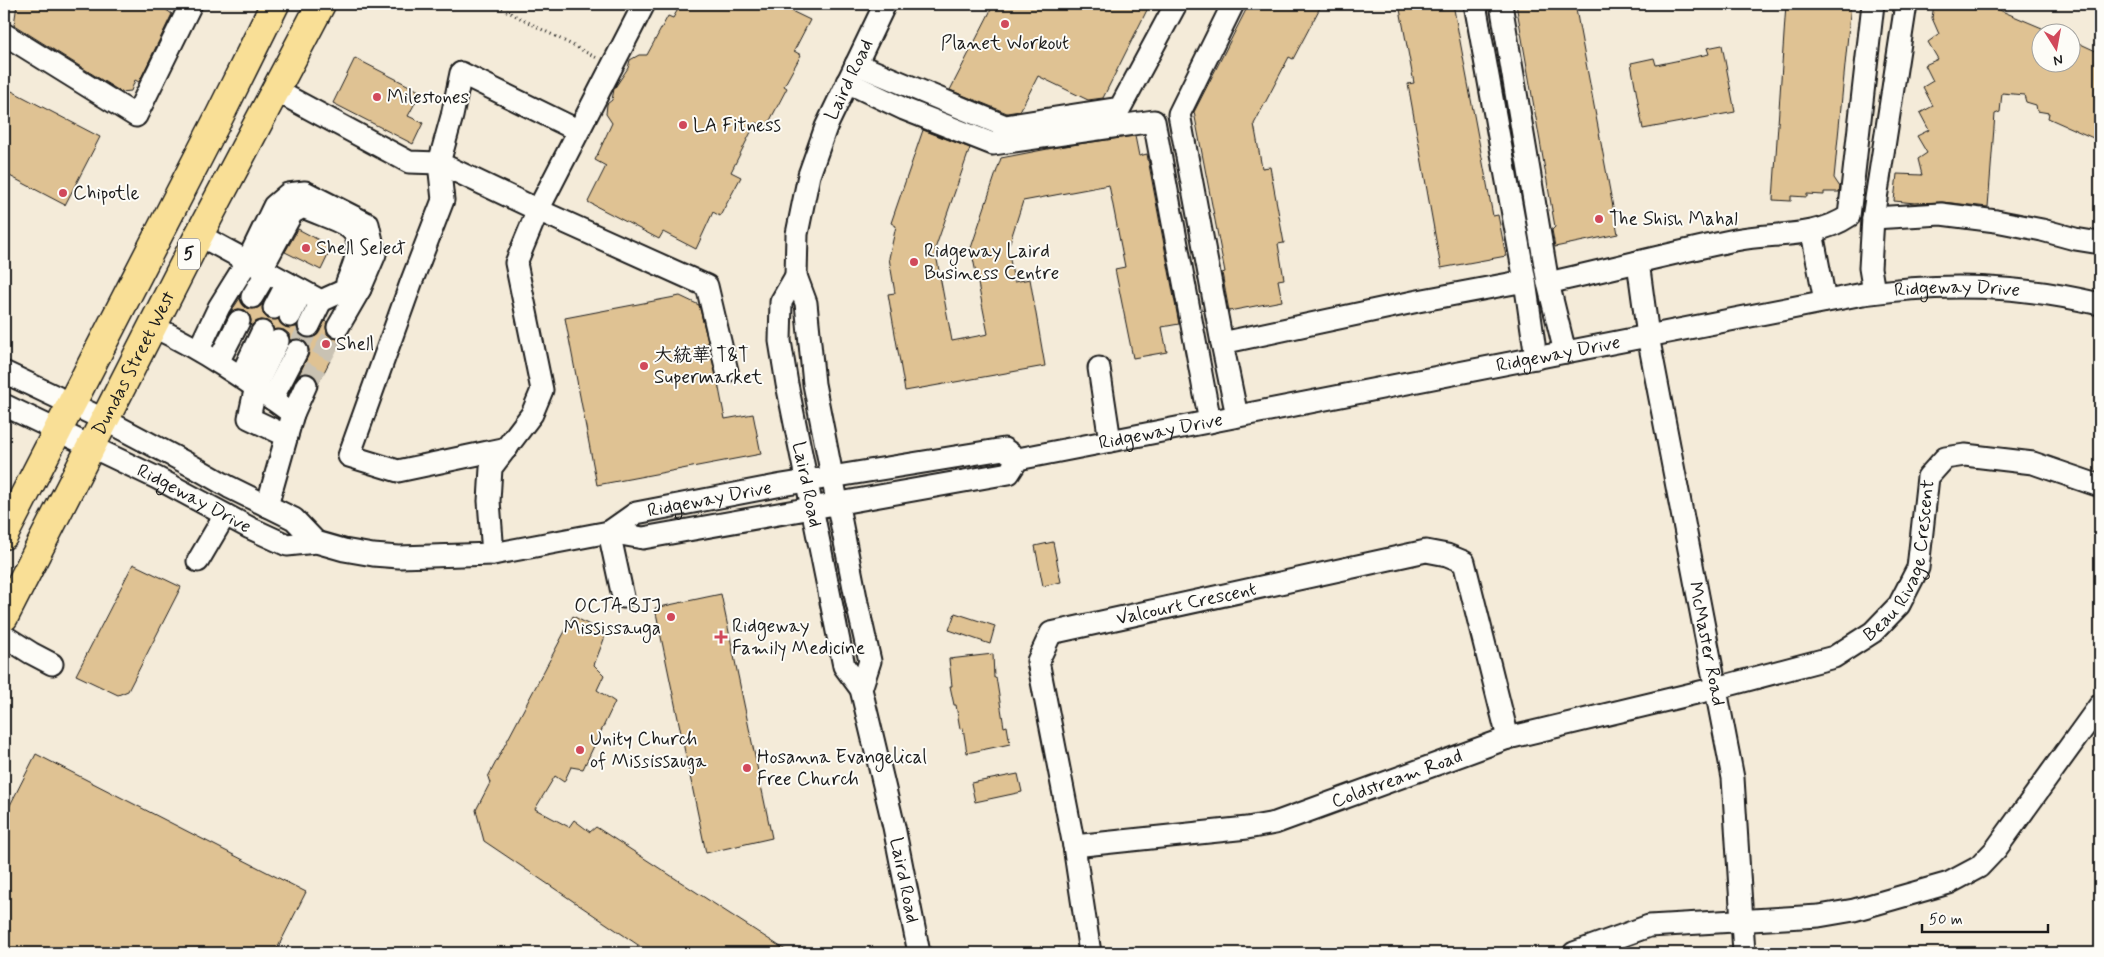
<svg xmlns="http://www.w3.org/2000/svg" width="2104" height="957" viewBox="0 0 2104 957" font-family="Mynerve,'LXGW WenKai TC',sans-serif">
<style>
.building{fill:#dfc293;stroke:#1c1c1c}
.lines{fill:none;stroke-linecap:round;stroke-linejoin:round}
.minor-tunnel{stroke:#c9c2b3;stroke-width:21;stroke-dasharray:21 11;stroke-linecap:butt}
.minor-casing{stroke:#1c1c1c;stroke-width:25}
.major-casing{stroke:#1c1c1c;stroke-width:31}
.path{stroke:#1c1c1c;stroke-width:3;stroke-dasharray:1 4;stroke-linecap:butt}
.minor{stroke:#fdfcf7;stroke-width:21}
.major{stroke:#f9df96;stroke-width:28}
.poi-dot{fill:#d1495b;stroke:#fdfcf7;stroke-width:2}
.labels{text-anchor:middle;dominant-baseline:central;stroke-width:4;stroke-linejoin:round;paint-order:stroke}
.shield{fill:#fdfcf7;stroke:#605f5e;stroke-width:1}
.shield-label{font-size:18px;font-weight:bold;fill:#1c1c1c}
.poi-label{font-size:19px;fill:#1c1c1c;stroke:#fdfcf7;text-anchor:start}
.street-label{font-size:19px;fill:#1c1c1c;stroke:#fdfcf7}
</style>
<rect width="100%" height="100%" fill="#f4ebd9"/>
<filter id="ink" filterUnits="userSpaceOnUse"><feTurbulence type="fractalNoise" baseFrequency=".02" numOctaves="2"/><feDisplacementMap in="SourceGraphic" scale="10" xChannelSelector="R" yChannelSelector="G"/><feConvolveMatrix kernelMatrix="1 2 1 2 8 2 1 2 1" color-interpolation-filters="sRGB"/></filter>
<g filter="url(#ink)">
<g class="building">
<path d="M 17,4 L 158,4 L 172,14 L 139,82 L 135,80 L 131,91 L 121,92 L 14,25 Z"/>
<path d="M 681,4 L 777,4 L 810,20 L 794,51 L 801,55 L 784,86 L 787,88 L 766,128 L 756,122 L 731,172 L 741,177 L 720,216 L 713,212 L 696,249 L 663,232 L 659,239 L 588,202 L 606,166 L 595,160 L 612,123 L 606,114 L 607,104 L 612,100 L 614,89 L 628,68 L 630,60 L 639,55 L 647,55 L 668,16 L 673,18 Z"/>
<path d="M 994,4 L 1150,4 L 1103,98 L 1088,100 L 1038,76 L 1020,111 L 1007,113 L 950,90 Z"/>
<path d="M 1249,4 L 1322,4 L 1293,59 L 1289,57 L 1254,124 L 1262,168 L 1270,167 L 1284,243 L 1278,244 L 1284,279 L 1278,280 L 1282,301 L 1229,311 L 1222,273 L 1225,272 L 1194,112 Z"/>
<path d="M 1399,4 L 1453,4 L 1493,216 L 1498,215 L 1506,256 L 1441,268 L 1408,84 L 1414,83 Z"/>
<path d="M 1516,4 L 1575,4 L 1618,234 L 1555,247 L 1552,230 L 1555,227 Z"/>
<path d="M 1786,4 L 1851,4 L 1834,178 L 1840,187 L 1839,192 L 1824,192 L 1824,195 L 1807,194 L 1807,197 L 1791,196 L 1791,201 L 1773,200 Z"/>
<path d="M 1934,4 L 1985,4 L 2042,28 L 2042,62 L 2072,62 L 2072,40 L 2100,53 L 2100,141 L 2048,118 L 2049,113 L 2037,111 L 2036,105 L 2026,102 L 2024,95 L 2002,93 L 2000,112 L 1995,114 L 1988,207 L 1942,202 L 1915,203 L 1894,201 L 1897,174 L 1922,175 L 1918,159 L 1927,153 L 1917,136 L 1929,130 L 1920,113 L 1933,106 L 1923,87 L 1933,81 L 1925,65 L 1938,59 L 1928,42 L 1939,34 L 1932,18 Z"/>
<path d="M 1722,45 L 1735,112 L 1643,129 L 1631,63 L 1654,58 L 1656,65 L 1709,54 L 1707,48 Z"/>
<path d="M 355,58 L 421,92 L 408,116 L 423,123 L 413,144 L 333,103 Z"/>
<path d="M 4,87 L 100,137 L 65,205 L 4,173 Z"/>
<path d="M 923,130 L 970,148 L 935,249 L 952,341 L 988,334 L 971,248 L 1001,158 L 1058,147 L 1135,136 L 1139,156 L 1147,154 L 1179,324 L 1162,327 L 1167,352 L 1133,358 L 1115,269 L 1125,267 L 1109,185 L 1023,201 L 1008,248 L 1014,282 L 1030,279 L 1045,366 L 905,391 L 888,294 L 895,293 L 889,258 L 896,226 L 891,223 Z"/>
<path d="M 298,229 L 332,247 L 321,270 L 285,252 Z"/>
<path d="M 680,296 L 699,305 L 717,378 L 725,419 L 753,414 L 761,454 L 597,485 L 565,318 Z"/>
<path d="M 240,298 L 245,307 L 251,309 L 258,308 L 263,304 L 263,314 L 268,319 L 278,319 L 285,327 L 297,327 L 299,333 L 304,337 L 310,338 L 316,336 L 325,321 L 327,322 L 326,327 L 327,334 L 332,338 L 341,339 L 318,384 L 316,377 L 311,373 L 304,373 L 299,375 L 308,356 L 309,350 L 307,344 L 297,339 L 290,340 L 289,334 L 284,330 L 274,330 L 272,325 L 267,321 L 261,320 L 250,326 L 251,320 L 245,310 L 238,309 L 230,313 Z"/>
<path d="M 1053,542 L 1061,582 L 1043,586 L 1035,546 Z"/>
<path d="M 133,564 L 181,587 L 128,691 L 118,695 L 76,675 Z"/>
<path d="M 721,594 L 772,838 L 706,853 L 655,608 Z"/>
<path d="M 955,613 L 995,626 L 990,644 L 949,630 Z"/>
<path d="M 573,616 L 606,634 L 594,665 L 604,675 L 597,690 L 615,702 L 583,769 L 571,767 L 564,782 L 555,776 L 535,809 L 569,827 L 574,820 L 590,832 L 596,827 L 790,953 L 650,953 L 484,841 L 476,810 L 490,783 L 488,777 Z"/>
<path d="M 993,654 L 994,678 L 996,677 L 1004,727 L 1007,726 L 1010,744 L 967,753 L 963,728 L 960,729 L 956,705 L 954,705 L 950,686 L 952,686 L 949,659 Z"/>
<path d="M 36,754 L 306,892 L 275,953 L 4,953 L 4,817 Z"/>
<path d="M 1018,774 L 1022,792 L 975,802 L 971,783 Z"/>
</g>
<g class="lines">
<g class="minor-tunnel">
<path d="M 297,351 L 309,326"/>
<path d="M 306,385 L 338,327"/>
</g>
<g class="minor-casing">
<g id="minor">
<path d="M 1475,4 L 1525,281"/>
<path d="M 1501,4 L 1548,283 L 1565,352"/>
<path d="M 4,34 L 136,116 L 191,4"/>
<path d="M 856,64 L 1005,126 L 1120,108 L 1176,4"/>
<path d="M 847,82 L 904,109 L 993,144 L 1154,121 L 1210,422"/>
<path d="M 275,90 L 409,162 L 439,163 L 538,210 L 707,286 L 727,371"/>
<path d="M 1873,218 L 1941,214 L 1996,221 L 2042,230 L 2075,239 L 2100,243"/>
<path d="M 1812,232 L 1825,301"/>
<path d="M 199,235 L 321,301 L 343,291 L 360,289"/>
<path id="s1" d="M 1638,262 L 1648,336 L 1733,778 L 1744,953"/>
<path d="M 261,270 L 292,213 L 303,207 C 351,228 372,224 347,282"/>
<path id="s2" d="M 796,276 L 781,302 L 780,341 L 787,384 L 844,666 L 861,689 L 894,827 L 919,953"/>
<path d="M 1548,283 C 1610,269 1672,253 1735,240 C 1774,232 1815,239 1849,216 L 1873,4"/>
<path d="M 1874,292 L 1870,268 L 1873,218 L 1906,4"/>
<path d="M 252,297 L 267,272"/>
<path d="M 274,308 L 287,283"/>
<path d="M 290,316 L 302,291"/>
<path d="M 152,326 C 203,350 248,381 293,414 L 267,506"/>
<path d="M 309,326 L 321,301"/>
<path d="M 278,341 L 256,386 L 249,418 L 287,436"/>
<path d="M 1222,343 L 1179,114 L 1233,4"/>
<path d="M 199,349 L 219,307 L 247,262 L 274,206 L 288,194 L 305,192 L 368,224 L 375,254 L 360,289 L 338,327"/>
<path d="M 218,362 L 239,321"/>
<path d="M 1099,368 L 1110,441"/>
<path d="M 4,372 L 105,420 L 194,467 L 229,487 L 294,519 L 316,542"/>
<path d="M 241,376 L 262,332"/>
<path d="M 272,399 L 297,351"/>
<path id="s3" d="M 4,405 L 157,478 L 250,528 L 287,545 L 316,542 L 344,550 L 373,555 L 399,557 L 493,554 L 609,532 L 643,538 L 1009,473 L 1018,459 L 1863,294 C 1946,282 2019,285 2100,304"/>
<path d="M 293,414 L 306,385"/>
<path d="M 1237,416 L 1222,343 L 1418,301 L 1525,281 L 1536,358"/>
<path d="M 507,448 L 398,471 L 349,456 L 411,283 L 443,200 L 439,163 L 452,116 L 461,73 L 577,130"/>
<path id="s4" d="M 609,532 L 636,513 L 782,485 L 1004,449 L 1018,459"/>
<path d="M 609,532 L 623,597"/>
<path d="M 493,554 L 489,501 L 491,468 L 532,414 L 542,390 L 516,263 L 538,210 L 644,4"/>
<path d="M 198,561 L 225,515"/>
<path d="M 4,636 L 31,653 L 52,664"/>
<path id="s5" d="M 861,689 L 870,661 L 857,603 L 814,384 L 806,303 L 796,276 L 797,234 L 809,175 L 826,127 L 885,4"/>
<path id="s6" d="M 1074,846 L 1247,828 L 1275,823 L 1508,738 L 1717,688 L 1834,657 L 1873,632 L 1899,605 L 1918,568 L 1928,477 L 1945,458 L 1965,455 L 2033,463 L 2100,486"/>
<path id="s7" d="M 1090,953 L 1074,846 L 1038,661 L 1051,633 L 1426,551 L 1447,555 L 1464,562 L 1508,738"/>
<path d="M 1574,953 L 1649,926 L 1819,916 L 1854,910 L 1949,883 L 1979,867 L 1996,849 L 2100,705"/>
</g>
</g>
<g class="major-casing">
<g id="major">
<path d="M 4,535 L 220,115 L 275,4"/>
<path id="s8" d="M 4,617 L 199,235 L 321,4"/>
</g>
</g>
<path class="path" d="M 493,4 L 597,58"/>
<use href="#minor" class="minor"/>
<use href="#major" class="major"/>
</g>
</g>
<g class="poi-dot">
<circle cx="1005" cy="24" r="5"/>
<circle cx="377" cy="97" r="5"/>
<circle cx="683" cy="125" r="5"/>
<circle cx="63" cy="193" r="5"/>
<circle cx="1599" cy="219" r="5"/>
<circle cx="306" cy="248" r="5"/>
<circle cx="914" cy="262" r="5"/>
<circle cx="326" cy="344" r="5"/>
<circle cx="644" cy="366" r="5"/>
<circle cx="671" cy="617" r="5"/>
<path d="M718.5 629.5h5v5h5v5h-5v5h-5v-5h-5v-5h5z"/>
<circle cx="580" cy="750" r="5"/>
<circle cx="747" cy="768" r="5"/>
</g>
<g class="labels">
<rect class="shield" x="178" y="238.5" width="22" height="31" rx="4"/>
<g class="shield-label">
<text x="189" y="254">5</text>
</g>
<g class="poi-label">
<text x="1005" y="43" text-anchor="middle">Planet Workout</text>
<text x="387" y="97">Milestones</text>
<text x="693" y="125">LA Fitness</text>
<text x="73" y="193">Chipotle</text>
<text x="1609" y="219">The Shish Mahal</text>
<text x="316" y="248">Shell Select</text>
<text x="924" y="251">Ridgeway Laird<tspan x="924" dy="22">Business Centre</tspan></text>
<text x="336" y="344">Shell</text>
<text x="654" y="355">大統華 T&amp;T<tspan x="654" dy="22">Supermarket</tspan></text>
<text x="661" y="606" text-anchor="end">OCTA BJJ<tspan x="661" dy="22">Mississauga</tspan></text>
<text x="732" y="626">Ridgeway<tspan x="732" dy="22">Family Medicine</tspan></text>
<text x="590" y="739">Unity Church<tspan x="590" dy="22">of Mississauga</tspan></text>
<text x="757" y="757">Hosanna Evangelical<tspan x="757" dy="22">Free Church</tspan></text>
</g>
<g class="street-label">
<text stroke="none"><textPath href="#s5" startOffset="628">Laird Road</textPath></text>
<text stroke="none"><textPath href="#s3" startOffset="2020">Ridgeway Drive</textPath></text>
<text stroke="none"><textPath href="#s3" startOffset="1615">Ridgeway Drive</textPath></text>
<text stroke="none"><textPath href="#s8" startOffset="285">Dundas Street West</textPath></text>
<text stroke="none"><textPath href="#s3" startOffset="1210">Ridgeway Drive</textPath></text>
<text stroke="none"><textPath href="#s2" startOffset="215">Laird Road</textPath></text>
<text stroke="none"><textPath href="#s3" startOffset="212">Ridgeway Drive</textPath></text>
<text stroke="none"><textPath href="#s4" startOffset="108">Ridgeway Drive</textPath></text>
<text stroke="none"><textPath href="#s6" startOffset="912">Beau Rivage Crescent</textPath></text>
<text stroke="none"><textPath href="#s7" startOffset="466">Valcourt Crescent</textPath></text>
<text stroke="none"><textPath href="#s1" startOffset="388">McMaster Road</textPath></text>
<text stroke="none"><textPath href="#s6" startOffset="332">Coldstream Road</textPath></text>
<text stroke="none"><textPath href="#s2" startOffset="625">Laird Road</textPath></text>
</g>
</g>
<rect width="2104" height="957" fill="none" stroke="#fdfcf7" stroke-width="20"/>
<rect x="10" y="10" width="2084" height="937" fill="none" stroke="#1c1c1c" stroke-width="2" filter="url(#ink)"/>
<g transform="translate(2056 48) rotate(169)"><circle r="24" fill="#fdfcf7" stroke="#a3a29f"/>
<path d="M0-4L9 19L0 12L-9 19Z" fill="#d1495b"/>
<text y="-8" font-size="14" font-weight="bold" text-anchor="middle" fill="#1c1c1c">N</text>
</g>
<path d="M1922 924v8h126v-8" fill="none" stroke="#1c1c1c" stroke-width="2.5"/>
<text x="1929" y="924" font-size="15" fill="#1c1c1c" stroke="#fdfcf7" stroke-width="4" paint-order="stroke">50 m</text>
</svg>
